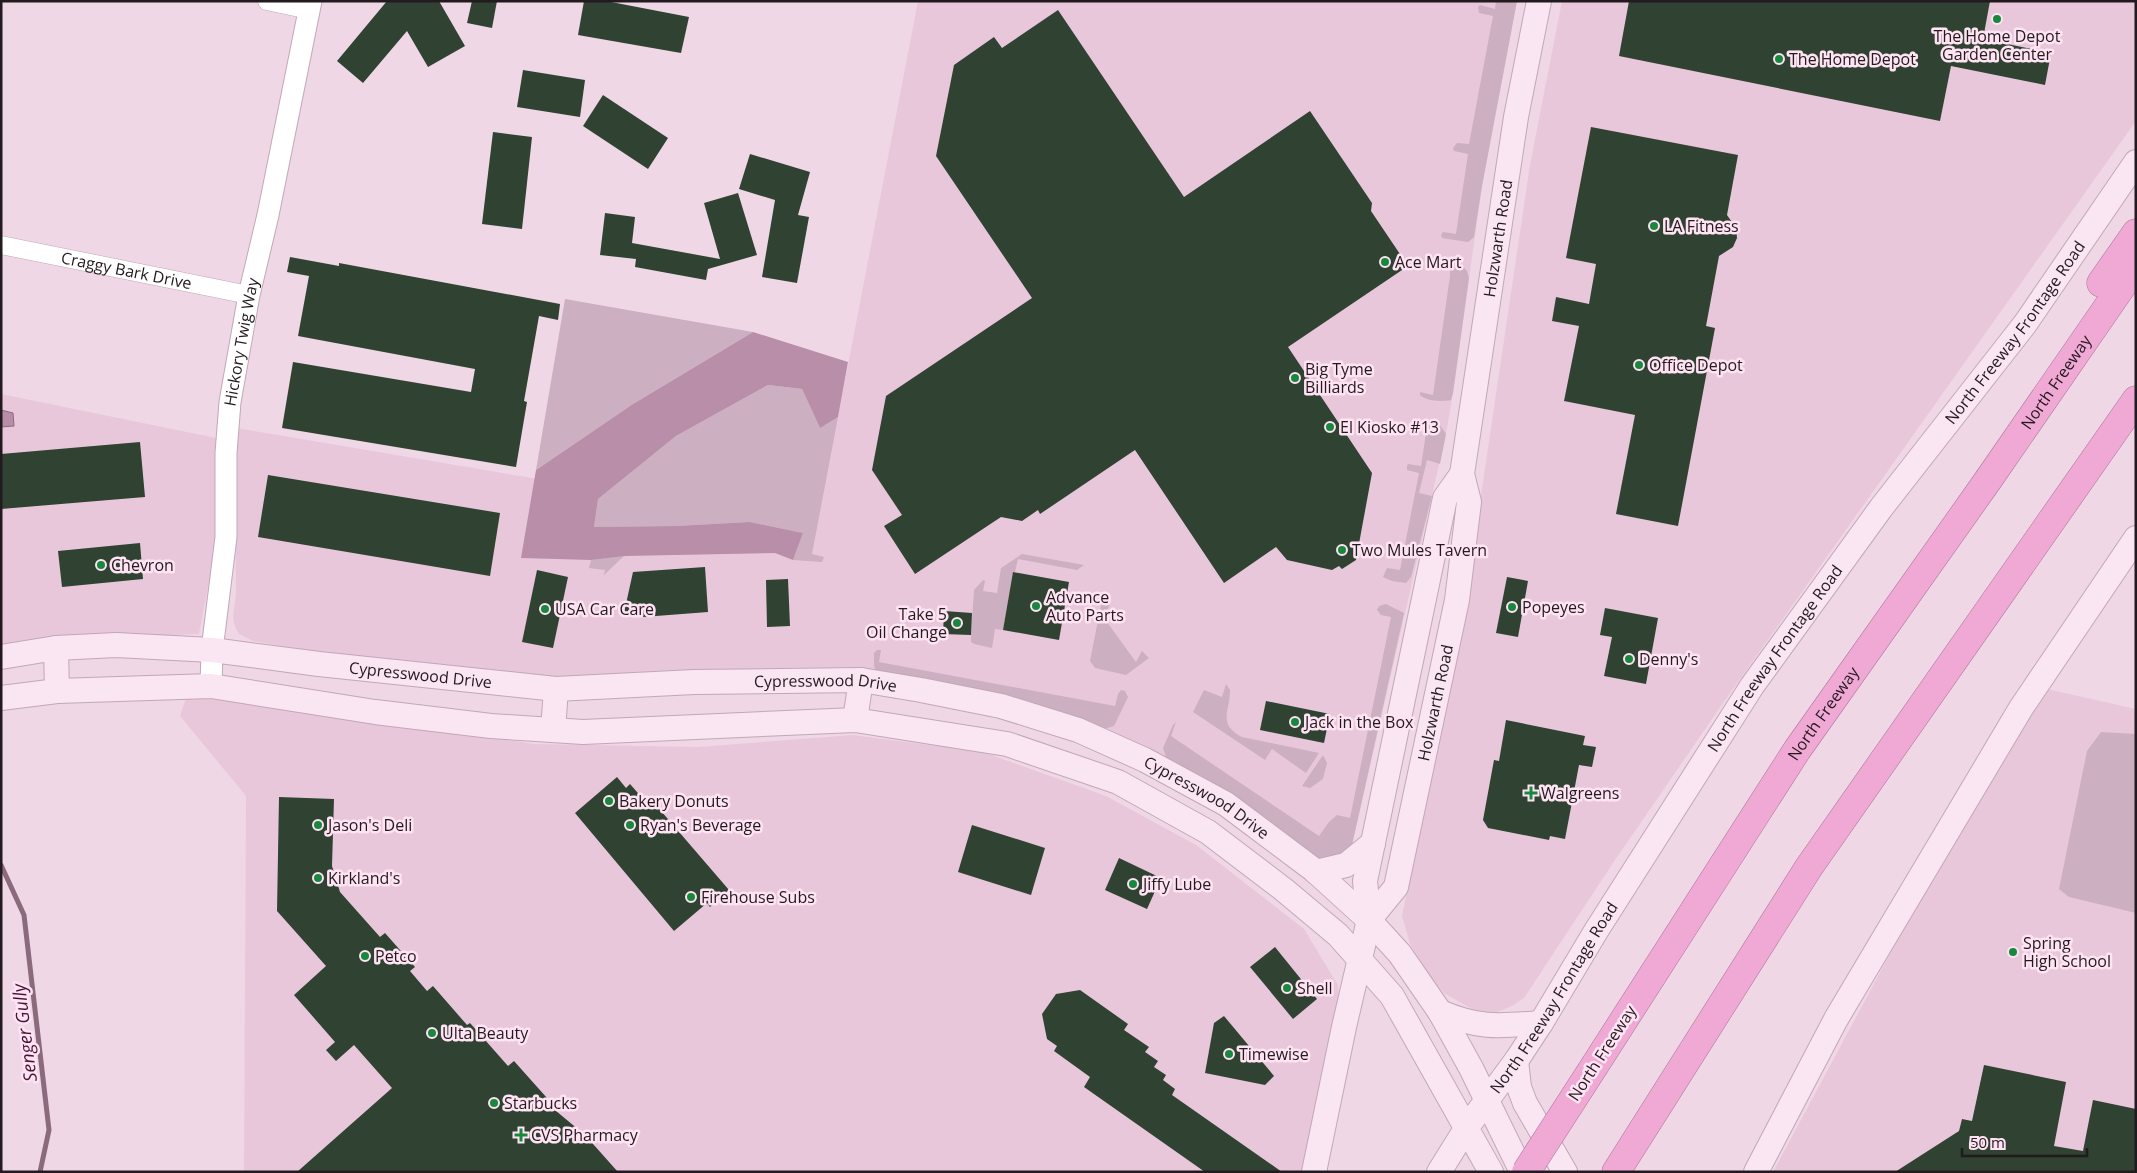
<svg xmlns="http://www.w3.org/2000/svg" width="2137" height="1173" viewBox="0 0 2137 1173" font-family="'Open Sans',sans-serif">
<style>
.built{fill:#e8c7db}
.green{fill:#ccafc0}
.forest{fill:#b88ea8}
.water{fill:#b88da7;stroke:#8b6a7e}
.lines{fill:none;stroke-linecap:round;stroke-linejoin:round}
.stream{stroke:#8b6a7e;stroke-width:5}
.building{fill:#304232}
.minor-casing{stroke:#c1a8b7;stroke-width:19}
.tertiary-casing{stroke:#c1a8b7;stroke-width:23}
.secondary-casing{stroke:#c1a8b7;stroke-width:26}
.motorway-casing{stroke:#a87695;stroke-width:29}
.minor{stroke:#fff;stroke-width:18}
.tertiary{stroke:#fff;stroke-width:21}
.secondary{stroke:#fae5f2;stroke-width:24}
.motorway{stroke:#f0a8d5;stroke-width:28}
.motorway-bridge-casing{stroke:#a87695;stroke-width:29;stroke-linecap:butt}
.motorway-bridge{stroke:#f0a8d5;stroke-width:28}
.poi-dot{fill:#1a873e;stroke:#fee4f3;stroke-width:2}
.labels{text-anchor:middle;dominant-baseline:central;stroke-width:5;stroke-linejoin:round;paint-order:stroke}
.poi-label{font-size:16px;fill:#231a1f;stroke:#fee4f3;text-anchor:start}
.street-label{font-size:16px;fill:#231a1f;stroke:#fee4f3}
.water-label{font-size:18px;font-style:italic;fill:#481338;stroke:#fee4f3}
</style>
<rect width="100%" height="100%" fill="#f0d7e6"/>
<g class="built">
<path d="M 918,1 L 1517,1 L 1482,186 L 1453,393 L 1446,434 L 1352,845 L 1347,854 L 988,693 L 526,678 L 429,670 L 253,641 L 239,634 L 235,627 L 233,618 L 236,593 L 235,481 L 237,428 L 538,479 L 838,417 Z"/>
<path d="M 1562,1 L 2136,1 L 2136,121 L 1721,706 L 1613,863 L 1524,998 L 1512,1006 L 1492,1014 L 1477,1012 L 1444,993 L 1431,977 L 1410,944 L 1402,916 L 1461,630 L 1530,165 Z"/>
<path d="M 1,394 L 216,438 L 217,539 L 199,634 L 75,638 L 1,648 Z"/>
<path d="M 2047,689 L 2136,709 L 2136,1172 L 1773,1172 L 1913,911 Z"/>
<path d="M 188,692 L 534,744 L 698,747 L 853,735 L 983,752 L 1106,796 L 1196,845 L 1304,929 L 1338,985 L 1339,1003 L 1307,1172 L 244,1172 L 246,796 L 180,716 Z"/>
</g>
<g class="green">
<path d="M 1496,1 L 1517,1 L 1482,186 L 1474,237 L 1468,242 L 1442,238 L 1441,235 L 1443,232 L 1456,234 L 1468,154 L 1454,151 L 1453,148 L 1457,143 L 1469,144 L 1493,16 L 1479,13 L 1478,7 L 1480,5 L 1495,9 Z"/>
<path d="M 1438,260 L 1459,262 L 1467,271 L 1469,278 L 1453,393 L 1451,400 C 1441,402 1426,401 1420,395 L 1420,392 L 1433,395 L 1450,276 L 1450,267 L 1437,265 Z"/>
<path d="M 565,299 L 753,332 L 633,404 L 536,470 Z"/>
<path d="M 768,385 L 802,389 L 820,428 L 838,417 L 812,554 L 824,557 L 822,562 L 793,560 L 803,533 L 750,522 L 676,526 L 594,527 L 598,499 L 676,436 Z"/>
<path d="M 1416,421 L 1439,424 L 1446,434 L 1440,464 L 1427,460 L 1419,493 L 1432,496 L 1411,577 L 1406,583 L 1392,581 L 1383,577 L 1387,568 L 1400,570 L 1419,473 L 1407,470 L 1407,466 L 1408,464 L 1421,466 L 1427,427 L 1414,424 Z"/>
<path d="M 1022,554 L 1084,565 L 1077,570 L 1018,559 L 1015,572 L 1013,572 L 1003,630 L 995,629 L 992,648 L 974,644 L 971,642 L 971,635 L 974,590 L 983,580 L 985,581 L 983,591 L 997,593 L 1001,568 Z"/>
<path d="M 624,556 L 604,575 L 605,570 L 589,568 L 591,560 Z"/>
<path d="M 1106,599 L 1110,604 L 1104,618 L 1136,662 L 1142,651 L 1149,658 L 1126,675 L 1095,668 L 1090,661 L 1102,600 Z"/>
<path d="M 1386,604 L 1404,613 L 1352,845 L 1338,860 L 1316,859 L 1167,760 L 1163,748 L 1173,725 L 1176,722 L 1171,736 L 1319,836 L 1329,822 L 1337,815 L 1350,818 L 1391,617 L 1381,615 L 1377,610 L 1379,606 Z"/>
<path d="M 877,650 L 881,650 L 879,662 L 1115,706 L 1118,694 L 1121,690 L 1125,691 L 1128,697 L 1114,726 L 1101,730 L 876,671 L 874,666 L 874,653 Z"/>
<path d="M 1226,684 L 1230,690 C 1230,711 1217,724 1242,737 L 1319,753 L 1306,773 L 1272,749 L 1265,760 L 1193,712 L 1204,690 L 1222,697 Z"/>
<path d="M 2101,732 L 2136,734 L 2136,913 L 2069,897 L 2059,889 L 2087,751 Z"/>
<path d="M 1323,755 L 1327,763 L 1323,779 L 1310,788 L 1302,786 Z"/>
</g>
<path class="forest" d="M 753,332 L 848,362 L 838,417 L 820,428 L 802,389 L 768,385 L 676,436 L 598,499 L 594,527 L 676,526 L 750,522 L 803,533 L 793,560 L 775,553 L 625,556 L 591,560 L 521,558 L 536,470 L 633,404 Z"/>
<path class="water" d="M 1,410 L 13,413 L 14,426 L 1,427 Z"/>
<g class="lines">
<path class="stream" d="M 1,865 L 24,915 L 49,1130 L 40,1172"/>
</g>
<g class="building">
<path d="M 387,1 L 439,1 L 465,46 L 428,67 L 407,31 L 363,83 L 337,61 Z"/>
<path d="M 472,1 L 497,1 L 492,28 L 467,23 Z"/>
<path d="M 584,1 L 606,1 L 689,17 L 681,53 L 578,35 Z"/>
<path d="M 1629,1 L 1990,1 L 1983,39 L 2051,53 L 2045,85 L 1951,66 L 1940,121 L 1619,56 Z"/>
<path d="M 1058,10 L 1184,197 L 1310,111 L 1372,203 L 1371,211 L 1408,266 L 1288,347 L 1372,473 L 1356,560 L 1342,569 L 1339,566 L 1332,570 L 1287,560 L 1276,547 L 1224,583 L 1135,450 L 1040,514 L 1038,510 L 1022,521 L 1001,517 L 915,574 L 884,526 L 902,515 L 872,470 L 886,396 L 1032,298 L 936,156 L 954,65 L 994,37 L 1002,48 Z"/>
<path d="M 523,70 L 585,80 L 580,117 L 517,107 Z"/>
<path d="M 603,95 L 668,138 L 648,169 L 583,126 Z"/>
<path d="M 1591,127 L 1738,155 L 1727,215 L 1736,228 L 1737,238 L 1733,247 L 1719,256 L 1706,326 L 1715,328 L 1678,526 L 1616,514 L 1635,415 L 1564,401 L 1579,326 L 1552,321 L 1556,297 L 1589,304 L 1596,264 L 1566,258 Z"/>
<path d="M 493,132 L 532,137 L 522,229 L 482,224 Z"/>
<path d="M 750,154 L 810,172 L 798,215 L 809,217 L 797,283 L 762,277 L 775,200 L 739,189 Z"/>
<path d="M 738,193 L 757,255 L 708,269 L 706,280 L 635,267 L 636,259 L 600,255 L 605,213 L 635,217 L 632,243 L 720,259 L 704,203 Z"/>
<path d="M 290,257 L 339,266 L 339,263 L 560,304 L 558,320 L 539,316 L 524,401 L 527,402 L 516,467 L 282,428 L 293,362 L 471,392 L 475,369 L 298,336 L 309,276 L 287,272 Z"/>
<path d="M 140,442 L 145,497 L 1,509 L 1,454 Z"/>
<path d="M 268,475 L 500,513 L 490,576 L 258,537 Z"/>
<path d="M 140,543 L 143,579 L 62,587 L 58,551 Z"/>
<path d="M 705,567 L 708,612 L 643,617 L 642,611 L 624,613 L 633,572 Z"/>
<path d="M 537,570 L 568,577 L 553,648 L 522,642 Z"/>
<path d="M 1013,572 L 1069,582 L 1059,640 L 1003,630 Z"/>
<path d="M 1507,577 L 1528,581 L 1518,637 L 1496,633 Z"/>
<path d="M 788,579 L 790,626 L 767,627 L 766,580 Z"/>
<path d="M 1605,608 L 1658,618 L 1646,684 L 1604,676 L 1612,637 L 1600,635 Z"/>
<path d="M 944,611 L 972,613 L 971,635 L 943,634 Z"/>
<path d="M 1266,701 L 1330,714 L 1324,743 L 1260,730 Z"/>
<path d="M 1506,720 L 1585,736 L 1583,745 L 1596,747 L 1592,767 L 1579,765 L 1565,839 L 1550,836 L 1549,840 L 1488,828 L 1483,820 L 1494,760 L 1499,761 Z"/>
<path d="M 617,777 L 626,788 L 630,784 L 651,808 L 655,804 L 729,890 L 710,907 L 707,903 L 674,931 L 575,813 Z"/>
<path d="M 279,797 L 334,799 L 332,866 L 340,892 L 380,937 L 385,933 L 415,967 L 410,971 L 427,991 L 433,986 L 467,1025 L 470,1023 L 508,1066 L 514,1061 L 547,1098 L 544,1101 L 585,1135 L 618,1172 L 297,1172 L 392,1088 L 354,1045 L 336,1061 L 326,1050 L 335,1042 L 294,995 L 326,966 L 277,911 Z"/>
<path d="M 972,825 L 1045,848 L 1031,895 L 958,872 Z"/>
<path d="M 1119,858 L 1161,878 L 1147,909 L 1105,890 Z"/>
<path d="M 1275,947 L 1317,999 L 1293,1019 L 1250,967 Z"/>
<path d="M 1080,990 L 1128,1024 L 1124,1030 L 1149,1047 L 1145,1052 L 1158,1061 L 1154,1067 L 1166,1075 L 1163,1080 L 1175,1089 L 1172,1095 L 1282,1172 L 1205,1172 L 1084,1087 L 1090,1077 L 1054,1051 L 1057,1046 L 1047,1039 L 1042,1014 L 1056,994 Z"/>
<path d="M 1224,1016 L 1274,1076 L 1265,1085 L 1205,1073 L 1214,1023 Z"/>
<path d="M 1984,1065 L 2066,1082 L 2054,1146 L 2083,1151 L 2093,1100 L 2136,1109 L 2136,1172 L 1895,1172 L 1959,1131 L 1962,1119 L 1972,1121 Z"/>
</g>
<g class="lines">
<g class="minor-casing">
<g id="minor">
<path d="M 267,1 L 309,10"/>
<path id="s1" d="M 1,245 L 249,295"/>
</g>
</g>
<g class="tertiary-casing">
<g id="tertiary">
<path id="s2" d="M 211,686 L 212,650 L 226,537 L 226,453 L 230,402 L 249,295 L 268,215 L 311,1"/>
</g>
</g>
<g class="secondary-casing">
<g id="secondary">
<path d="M 56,648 L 57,691"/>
<path id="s3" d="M 1,657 L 56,648 L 116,645 L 212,650 L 319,664 L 556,689 L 694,682 L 861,680 L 921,690 L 1001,706 L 1078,730 L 1145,760 L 1226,804 L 1314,870 L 1369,920 L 1400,954 L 1440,1012 L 1471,1068 L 1522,1172"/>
<path d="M 1,698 L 57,691 L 211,686 L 375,712 L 491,726 L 583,732 L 855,720 L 1007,744 L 1118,782 L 1208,832 L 1283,889 L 1338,935 L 1392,996 L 1491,1172"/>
<path d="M 855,720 L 861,680"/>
<path d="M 553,730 L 556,689"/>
<path d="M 1316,872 L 1346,865 L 1373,843"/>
<path id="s4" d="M 1369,920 L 1396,887 L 1457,600 L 1469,502 L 1462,474 L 1516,117 L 1539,1"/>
<path d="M 1440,1012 C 1480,1029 1499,1026 1541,1023"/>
<path d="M 1516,1061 L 1519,1087 L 1525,1103 L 1565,1172"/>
<path d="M 1314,1172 L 1344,1027 L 1369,920 L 1365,881 L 1445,498 L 1462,474"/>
<path id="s5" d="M 1439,1172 L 1467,1127 L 1516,1061 L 1541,1023 L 1596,931 L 1752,686 L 1881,508 L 2025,324 L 2136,162"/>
<path d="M 1756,1172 L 1836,1019 L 2021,708 L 2136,538"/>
</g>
</g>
<g class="motorway-casing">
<g id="motorway">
<path d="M 2101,283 L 2136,233"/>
<path id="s6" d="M 1595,1065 L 1797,750 L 1986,483 L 2136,266"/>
<path d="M 1616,1172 L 1809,867 L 2136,400"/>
</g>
</g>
<use href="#minor" class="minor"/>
<use href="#tertiary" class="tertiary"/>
<use href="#secondary" class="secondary"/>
<use href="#motorway" class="motorway"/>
<g class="motorway-bridge-casing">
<path id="motorway-bridge" d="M 1526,1172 L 1595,1065"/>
</g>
<use href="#motorway-bridge" class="motorway-bridge"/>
</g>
<g class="poi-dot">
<circle cx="1997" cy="19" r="5"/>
<circle cx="1779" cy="59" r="5"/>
<circle cx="1654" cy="226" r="5"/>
<circle cx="1385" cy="262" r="5"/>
<circle cx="1639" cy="365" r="5"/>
<circle cx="1295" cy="378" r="5"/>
<circle cx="1330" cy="427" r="5"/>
<circle cx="1342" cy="550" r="5"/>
<circle cx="101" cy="565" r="5"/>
<circle cx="1036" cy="606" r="5"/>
<circle cx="1512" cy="607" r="5"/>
<circle cx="545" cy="609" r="5"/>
<circle cx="957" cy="623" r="5"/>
<circle cx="1629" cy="659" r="5"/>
<circle cx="1295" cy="722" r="5"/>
<path d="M1528.5 785.5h5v5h5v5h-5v5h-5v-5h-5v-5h5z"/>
<circle cx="609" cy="801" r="5"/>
<circle cx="318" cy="825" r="5"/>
<circle cx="630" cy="825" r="5"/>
<circle cx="318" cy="878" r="5"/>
<circle cx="1133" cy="884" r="5"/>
<circle cx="691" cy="897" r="5"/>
<circle cx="2013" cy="952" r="5"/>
<circle cx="365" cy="956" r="5"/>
<circle cx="1287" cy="988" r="5"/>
<circle cx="432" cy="1033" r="5"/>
<circle cx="1229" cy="1054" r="5"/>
<circle cx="494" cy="1103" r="5"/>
<path d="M518.5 1127.5h5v5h5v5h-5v5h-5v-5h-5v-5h5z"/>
</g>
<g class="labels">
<g class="poi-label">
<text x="1997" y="36" text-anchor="middle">The Home Depot<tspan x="1997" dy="18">Garden Center</tspan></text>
<text x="1789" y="59">The Home Depot</text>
<text x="1664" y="226">LA Fitness</text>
<text x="1395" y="262">Ace Mart</text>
<text x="1649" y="365">Office Depot</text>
<text x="1305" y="369">Big Tyme<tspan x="1305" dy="18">Billiards</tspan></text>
<text x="1340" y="427">El Kiosko #13</text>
<text x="1352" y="550">Two Mules Tavern</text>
<text x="111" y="565">Chevron</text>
<text x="1046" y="597">Advance<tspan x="1046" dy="18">Auto Parts</tspan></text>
<text x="1522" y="607">Popeyes</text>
<text x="555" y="609">USA Car Care</text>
<text x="947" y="614" text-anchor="end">Take 5<tspan x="947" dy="18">Oil Change</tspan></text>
<text x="1639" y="659">Denny's</text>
<text x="1305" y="722">Jack in the Box</text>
<text x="1541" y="793">Walgreens</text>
<text x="619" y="801">Bakery Donuts</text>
<text x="328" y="825">Jason's Deli</text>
<text x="640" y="825">Ryan's Beverage</text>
<text x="328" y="878">Kirkland's</text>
<text x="1143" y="884">Jiffy Lube</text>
<text x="701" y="897">Firehouse Subs</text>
<text x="2023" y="943">Spring<tspan x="2023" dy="18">High School</tspan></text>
<text x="375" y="956">Petco</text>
<text x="1297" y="988">Shell</text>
<text x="442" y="1033">Ulta Beauty</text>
<text x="1239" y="1054">Timewise</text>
<text x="504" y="1103">Starbucks</text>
<text x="531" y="1135">CVS Pharmacy</text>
</g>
<g class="street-label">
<text stroke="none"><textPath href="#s4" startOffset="702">Holzwarth Road</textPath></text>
<text stroke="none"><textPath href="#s1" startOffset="128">Craggy Bark Drive</textPath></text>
<text stroke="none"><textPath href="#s5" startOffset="1019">North Freeway Frontage Road</textPath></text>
<text stroke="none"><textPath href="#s2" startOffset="346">Hickory Twig Way</textPath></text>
<text stroke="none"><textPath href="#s6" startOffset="824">North Freeway</textPath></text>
<text stroke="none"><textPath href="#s5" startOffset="614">North Freeway Frontage Road</textPath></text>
<text stroke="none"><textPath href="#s3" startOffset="422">Cypresswood Drive</textPath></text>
<text stroke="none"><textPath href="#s3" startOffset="828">Cypresswood Drive</textPath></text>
<text stroke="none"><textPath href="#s4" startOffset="231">Holzwarth Road</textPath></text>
<text stroke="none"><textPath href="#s6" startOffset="419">North Freeway</textPath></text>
<text stroke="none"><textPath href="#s3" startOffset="1232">Cypresswood Drive</textPath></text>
<text stroke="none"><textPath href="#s5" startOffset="209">North Freeway Frontage Road</textPath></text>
<text transform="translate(1602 1053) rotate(-57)">North Freeway</text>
</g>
<g class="water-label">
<text transform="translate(24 1033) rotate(-97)">Senger Gully</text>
</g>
</g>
<rect width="2137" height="1173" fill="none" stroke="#231a1f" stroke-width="5"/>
<path d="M1962 1148v8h125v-8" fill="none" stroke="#231a1f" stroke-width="2.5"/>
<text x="1970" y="1148" font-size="15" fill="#231a1f" stroke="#fee4f3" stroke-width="4" paint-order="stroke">50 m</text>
</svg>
